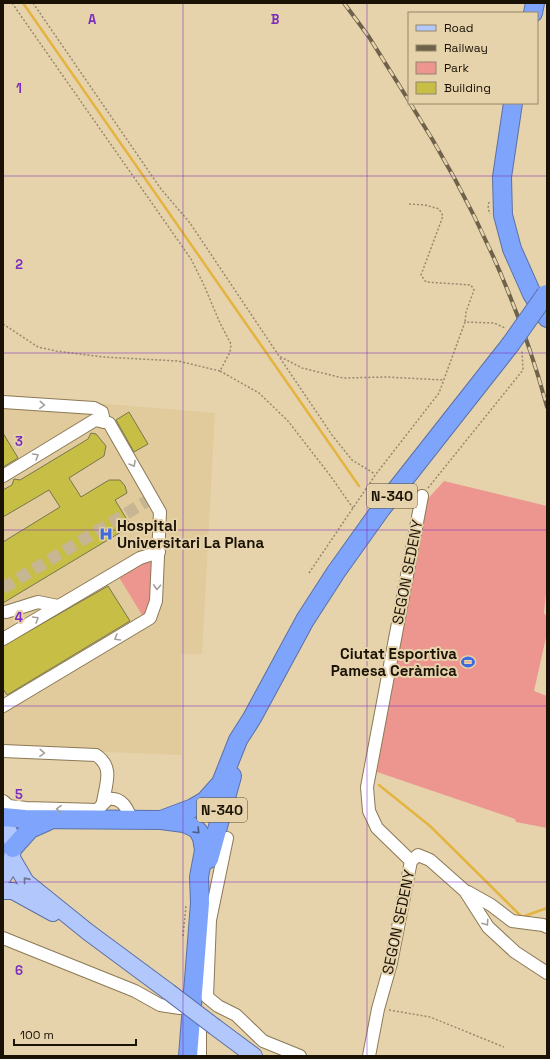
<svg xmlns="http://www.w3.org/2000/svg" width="550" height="1059" viewBox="0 0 550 1059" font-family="'Space Grotesk',sans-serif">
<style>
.built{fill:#e1cb9c}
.green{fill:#ed968f}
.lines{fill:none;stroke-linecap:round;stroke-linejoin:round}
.stream{stroke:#e4b440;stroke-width:2.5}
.building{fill:#c6be45;stroke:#78764f}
.minor-tunnel{stroke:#c7b693;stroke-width:12;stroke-dasharray:12 6;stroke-linecap:butt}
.minor-casing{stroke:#8b7955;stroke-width:14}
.major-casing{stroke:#5b71a6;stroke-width:18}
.highway-casing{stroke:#5b71a6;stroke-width:20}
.path{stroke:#97896c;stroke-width:1.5;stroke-dasharray:2 2;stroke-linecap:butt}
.minor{stroke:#fff;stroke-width:12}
.major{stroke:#b2c8fd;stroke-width:16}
.highway{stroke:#7ea4fc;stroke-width:18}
.rail-casing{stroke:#6e624a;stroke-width:4}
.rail{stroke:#e6d3ac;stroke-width:2.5;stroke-dasharray:8;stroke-linecap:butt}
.major-bridge-casing{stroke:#5b71a6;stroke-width:18;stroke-linecap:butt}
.highway-bridge-casing{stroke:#5b71a6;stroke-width:20;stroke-linecap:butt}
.major-bridge{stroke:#b2c8fd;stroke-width:16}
.highway-bridge{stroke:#7ea4fc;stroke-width:18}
.oneway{stroke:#a3a09b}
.oneway2{stroke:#4c5b80}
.oneway3{stroke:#6d768d}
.grid{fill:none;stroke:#7b2cbf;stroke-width:1;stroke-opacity:0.55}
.labels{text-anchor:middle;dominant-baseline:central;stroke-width:4;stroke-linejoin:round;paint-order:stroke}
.shield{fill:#e6d3ac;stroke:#564c37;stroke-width:1}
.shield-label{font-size:14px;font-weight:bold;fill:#191205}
.poi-label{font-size:15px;font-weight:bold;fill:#191205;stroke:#e6d3ac;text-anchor:start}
.street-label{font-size:15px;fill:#191205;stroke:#e6d3ac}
.grid-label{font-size:13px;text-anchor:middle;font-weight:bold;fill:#7b2cbf;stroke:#e6d3ac;stroke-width:4;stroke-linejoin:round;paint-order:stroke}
</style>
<rect width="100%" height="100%" fill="#e6d3ac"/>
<path class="built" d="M 3,395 L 215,413 L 202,654 L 181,654 L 181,755 L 3,748 Z"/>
<g class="green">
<path d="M 444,481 L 547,506 L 547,583 L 544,613 L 547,617 L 547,633 L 534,691 L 547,696 L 547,828 L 516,822 L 515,819 L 377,772 L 423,504 Z"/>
<path d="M 152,562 L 155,565 L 150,614 L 144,618 L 117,574 L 140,563 Z"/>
</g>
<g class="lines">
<g class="stream">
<path d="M 23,3 L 359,486"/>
<path d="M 379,785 L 430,826 L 522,917 L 547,908"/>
</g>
</g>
<g class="building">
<path d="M 129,412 L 148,444 L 134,452 L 116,420 Z"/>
<path d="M 3,433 L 18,458 L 3,467 Z"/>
<path d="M 91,433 L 96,434 L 106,446 L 104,456 L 69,478 L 81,497 L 109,480 L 120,480 L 125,486 L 127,493 L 115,500 L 131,526 L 3,603 L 3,542 L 60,507 L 49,490 L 3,517 L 3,490 L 12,485 L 14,479 L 20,480 L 88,439 Z"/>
<path d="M 108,586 L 130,621 L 7,695 L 3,689 L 3,646 Z"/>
</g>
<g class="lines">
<path class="minor-tunnel" d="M 3,588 L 152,498"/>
<g class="minor-casing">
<g id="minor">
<path d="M 3,402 L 94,408 L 102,412 L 104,422"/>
<path d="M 3,476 L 95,420 L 109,423 L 160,512 L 156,601 L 150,618 L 3,706"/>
<path d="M 6,612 L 38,602 L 58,606"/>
<path d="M 3,639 L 140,558 L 159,552"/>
<path d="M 3,751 L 96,755 C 114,767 106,783 103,802"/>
<path d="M 3,801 L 9,806 L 26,808 L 98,810"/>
<path d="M 100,807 L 108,799 C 122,797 127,808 132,820"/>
<path d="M 227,838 L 210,920 L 207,997 L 218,1006 L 236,1015 L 263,1041 L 300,1056"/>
<path d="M 411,861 L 418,855 L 430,860 L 465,891 L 488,927 L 515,952 L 547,973"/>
<path d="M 468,892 L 491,905 L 512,921 L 543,925 L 547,927"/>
<path d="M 3,938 L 135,991 L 160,1005 L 180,1008"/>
<path d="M 200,1025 L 200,1056"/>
<path d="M 369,1056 L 378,1009 L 391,963 L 411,861 L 377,828 L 369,811 L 367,787 L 422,496"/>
</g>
</g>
<g class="major-casing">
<g id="major">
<path d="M 3,823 C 17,838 15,861 3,877"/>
<path d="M 12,858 L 26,882 L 88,932 L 169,992"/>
<path d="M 3,891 L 13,891 L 53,913"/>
<path d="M 215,1027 L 254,1056"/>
</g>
</g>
<g class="highway-casing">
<g id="highway">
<path d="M 533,13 L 535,3"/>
<path d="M 513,103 L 502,177 L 503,215 L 512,249 L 532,294 L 547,318"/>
<path d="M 3,817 L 25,819 L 161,820 L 184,823 L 195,828 L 199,832 L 202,838 L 204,850 L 199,877 L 200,903 L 188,1056"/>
<path d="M 161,820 L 193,808 L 205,801 L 221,783 L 238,740 L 252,718 L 305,620 L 336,572 L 381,509 L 510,345"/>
<path d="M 13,848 L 30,829 L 48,821"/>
<path d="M 209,859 L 232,776"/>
</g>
</g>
<g class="path">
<path d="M 12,3 L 191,259 L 203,283 L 220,323 L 231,344 L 230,352 L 220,371 L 259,393 L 288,421 L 329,474 L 353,508"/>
<path d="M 33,3 L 161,189 L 190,223 L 279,356 L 302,368 L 343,378 L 386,377 L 444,380"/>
<path d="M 489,202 L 488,208 L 490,214"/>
<path d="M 409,204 L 425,205 L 439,209 L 443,216 L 421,275 L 426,282 L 471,285 L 474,290 L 466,312 L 465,322"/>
<path d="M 3,324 L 38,347 L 56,351 L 103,357 L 178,361 L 220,371"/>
<path d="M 280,358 L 332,435 L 352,460 L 375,474"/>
<path d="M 428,488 L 523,370 L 522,350"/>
<path d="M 309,573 L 376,474 L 439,393 L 465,322 L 494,323 L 505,328"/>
<path d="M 183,936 L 186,906"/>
<path d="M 389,1010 L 430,1017 L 504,1047"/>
</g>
<use href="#minor" class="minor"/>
<use href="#major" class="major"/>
<use href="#highway" class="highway"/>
<g class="rail-casing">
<g id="rail">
<path d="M 344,3 L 369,37 L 409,101"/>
<path d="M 410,103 C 470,197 518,299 547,407"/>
</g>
</g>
<use href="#rail" class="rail"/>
<g class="major-bridge-casing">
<path id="major-bridge" d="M 169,992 L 215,1027"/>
</g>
<g class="highway-bridge-casing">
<path id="highway-bridge" d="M 510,345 L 546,294"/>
</g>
<use href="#major-bridge" class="major-bridge"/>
<use href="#highway-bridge" class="highway-bridge"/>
</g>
<defs><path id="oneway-chevron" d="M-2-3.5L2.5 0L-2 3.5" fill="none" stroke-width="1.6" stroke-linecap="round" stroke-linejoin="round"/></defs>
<g class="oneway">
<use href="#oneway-chevron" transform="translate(42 405) rotate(4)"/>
<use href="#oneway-chevron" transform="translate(36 456) rotate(-31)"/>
<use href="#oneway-chevron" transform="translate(133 464) rotate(60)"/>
<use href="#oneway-chevron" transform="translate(157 587) rotate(93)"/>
<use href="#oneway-chevron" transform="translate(36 619) rotate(-31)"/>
<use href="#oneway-chevron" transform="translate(117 638) rotate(149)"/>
<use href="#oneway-chevron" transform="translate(42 753) rotate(3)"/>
<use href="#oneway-chevron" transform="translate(59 809) rotate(-178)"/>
<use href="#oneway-chevron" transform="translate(486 923) rotate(56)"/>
</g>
<use class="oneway2" href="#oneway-chevron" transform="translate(197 831) rotate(46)"/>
<use class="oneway3" href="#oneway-chevron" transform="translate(26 880) rotate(-129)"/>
<path class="grid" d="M 183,3 L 183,1056M 367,3 L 367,1056M 3,176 L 547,176M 3,353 L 547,353M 3,530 L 547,530M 3,706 L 547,706M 3,882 L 547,882"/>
<defs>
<g id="hospital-bare" transform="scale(1.08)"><path d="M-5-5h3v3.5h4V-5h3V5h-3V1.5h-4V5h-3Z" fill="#416cdd" stroke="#e6d3ac" stroke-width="2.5" paint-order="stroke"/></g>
<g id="stadium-bare" transform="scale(1.08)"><path d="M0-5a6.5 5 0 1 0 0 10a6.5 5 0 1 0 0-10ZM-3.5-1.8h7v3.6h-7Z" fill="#416cdd" stroke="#e6d3ac" stroke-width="2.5" paint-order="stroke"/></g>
</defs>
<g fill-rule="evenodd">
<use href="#hospital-bare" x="106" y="534"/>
<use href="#stadium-bare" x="468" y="662"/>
</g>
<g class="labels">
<g class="shield">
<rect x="367" y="484" width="50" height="24" rx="3"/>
<rect x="197" y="798" width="50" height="24" rx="3"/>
</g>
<g class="shield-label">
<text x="392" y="496">N-340</text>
<text x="222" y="810">N-340</text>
</g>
<g class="poi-label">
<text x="117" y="525">Hospital<tspan x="117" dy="17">Universitari La Plana</tspan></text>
<text x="457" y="653" text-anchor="end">Ciutat Esportiva<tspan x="457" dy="17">Pamesa Ceràmica</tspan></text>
</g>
<g class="street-label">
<text transform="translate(407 572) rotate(-79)">SEGON SEDENY</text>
<text transform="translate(398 922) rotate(-78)">SEGON SEDENY</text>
</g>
</g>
<g class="grid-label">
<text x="92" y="24">A</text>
<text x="275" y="24">B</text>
<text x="19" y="93">1</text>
<text x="19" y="269">2</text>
<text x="19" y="446">3</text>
<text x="19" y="622">4</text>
<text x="19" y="799">5</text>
<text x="19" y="975">6</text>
</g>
<rect width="550" height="1059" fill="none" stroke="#191205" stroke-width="8"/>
<rect x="408" y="12" width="130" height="92" fill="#e6d3ac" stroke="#948669"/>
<rect x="416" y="25" width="20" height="6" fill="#b2c8fd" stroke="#948669"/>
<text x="444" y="32" font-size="12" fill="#191205">Road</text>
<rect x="416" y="45" width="20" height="6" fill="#6e624a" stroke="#948669"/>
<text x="444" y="52" font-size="12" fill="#191205">Railway</text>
<rect x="416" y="62" width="20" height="12" fill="#ed968f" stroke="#948669"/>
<text x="444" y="72" font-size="12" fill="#191205">Park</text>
<rect x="416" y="82" width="20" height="12" fill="#c6be45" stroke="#948669"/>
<text x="444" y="92" font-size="12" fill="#191205">Building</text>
<path d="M14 1039v6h122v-6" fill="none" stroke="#191205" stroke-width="2"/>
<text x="20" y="1039" font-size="12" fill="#191205" stroke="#e6d3ac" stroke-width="3" paint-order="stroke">100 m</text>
</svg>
